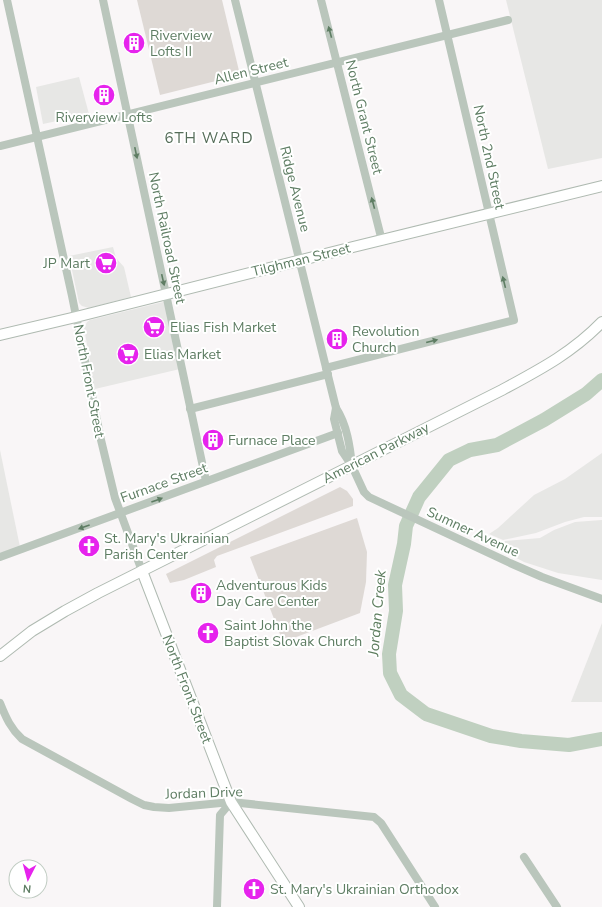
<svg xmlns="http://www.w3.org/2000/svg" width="602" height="907" viewBox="0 0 602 907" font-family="'Nunito Sans',sans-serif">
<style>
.built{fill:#e7e7e5}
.green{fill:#ded9d5}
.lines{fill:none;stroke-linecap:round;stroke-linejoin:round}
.river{stroke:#c0d0c0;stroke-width:14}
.major-casing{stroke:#afbab1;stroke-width:12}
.minor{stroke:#bac6bc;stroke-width:8}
.major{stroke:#fff;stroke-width:10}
.oneway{fill:#5e7d63}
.labels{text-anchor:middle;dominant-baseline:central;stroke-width:4;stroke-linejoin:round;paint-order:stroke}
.poi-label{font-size:14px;fill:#5e7d63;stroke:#fff;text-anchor:start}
.street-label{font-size:14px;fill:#5e7d63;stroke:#fff}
.neighbourhood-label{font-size:15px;letter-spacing:1px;fill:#556d59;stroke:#fff}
.water-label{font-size:15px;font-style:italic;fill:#5d7d5e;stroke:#fff}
</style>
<rect width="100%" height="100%" fill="#f9f6f7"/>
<g class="built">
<path d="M 506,0 L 602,0 L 602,158 L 548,169 Z"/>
<path d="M 79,77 L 89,114 L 43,124 L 36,87 Z"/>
<path d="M 113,247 L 116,258 L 124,267 L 131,297 L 89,308 L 82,306 L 79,303 L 69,256 Z"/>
<path d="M 163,302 L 165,302 L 180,369 L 95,389 L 84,328 L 87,322 L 90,320 Z"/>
<path d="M 0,450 L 20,547 L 0,553 Z"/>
<path d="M 602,453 L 602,517 L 584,517 L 565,522 L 536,533 L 503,540 L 489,534 L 498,528 L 534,495 L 565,479 Z"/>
<path d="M 602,520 L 602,580 L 558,573 L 524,562 L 507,553 L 503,546 L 505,541 L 540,538 L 554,530 L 575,522 Z"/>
<path d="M 602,623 L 602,702 L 571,702 Z"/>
</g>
<g class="green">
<path d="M 137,0 L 222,0 L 240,75 L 160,95 Z"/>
<path d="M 340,487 L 347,491 L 353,499 L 353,506 L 217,556 L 214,560 L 216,567 L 184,580 L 170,583 L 166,574 Z"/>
<path d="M 357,518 L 367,552 L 366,582 L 360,613 L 283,642 L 250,557 Z"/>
</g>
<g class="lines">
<path class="river" d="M 602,380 L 586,394 L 544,420 L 497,445 L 470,450 L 449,460 L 419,497 L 406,526 L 404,544 L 395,585 L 396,611 L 389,654 L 390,673 L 401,695 L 426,714 L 491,736 L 521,741 L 569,745 L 602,739"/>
<g class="major-casing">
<g id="major">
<path d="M 0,335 L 76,317 L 353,247 L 602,186"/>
<path d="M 142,571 L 231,802 L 299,907"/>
<path d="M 0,656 L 32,631 L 65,611 L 98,593 L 502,390 C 539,370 572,353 602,322"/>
</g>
</g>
<g class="minor">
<path d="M 7,0 L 72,296 L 101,440 L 115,498 L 142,571"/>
<path d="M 103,0 L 206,481"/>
<path d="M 235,0 L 336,408 C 347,425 350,446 352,466"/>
<path d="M 321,0 L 382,241"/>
<path d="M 0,146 L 508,20"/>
<path d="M 326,368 L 514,320 L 439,0"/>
<path d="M 336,408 L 334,419 L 342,451 L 352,466 L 364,492 L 369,497 L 510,563 L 542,577 L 602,599"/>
<path d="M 190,409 L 328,374"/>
<path d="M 0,557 L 338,433"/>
<path d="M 0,703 C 6,718 11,729 22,739 L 132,799 L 144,805 L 154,807 L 169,808 L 231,802 L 374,817 L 381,823 L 435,907"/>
<path d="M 524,857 L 557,907"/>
<path d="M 217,907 L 220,815 L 231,802"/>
</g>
<use href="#major" class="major"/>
</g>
<defs><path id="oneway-solid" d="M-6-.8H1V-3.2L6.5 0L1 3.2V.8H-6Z"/></defs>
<g class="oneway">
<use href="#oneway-solid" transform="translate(330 32) rotate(-105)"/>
<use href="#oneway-solid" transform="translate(136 153) rotate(78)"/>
<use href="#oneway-solid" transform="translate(373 203) rotate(-105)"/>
<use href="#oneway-solid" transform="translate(163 280) rotate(77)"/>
<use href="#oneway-solid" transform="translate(504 282) rotate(-104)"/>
<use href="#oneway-solid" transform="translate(432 341) rotate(-14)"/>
<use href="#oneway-solid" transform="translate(157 500) rotate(-20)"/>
<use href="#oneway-solid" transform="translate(84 527) rotate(160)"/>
</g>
<defs>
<g id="building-disc" transform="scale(1.15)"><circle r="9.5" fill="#e623ed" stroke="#fff"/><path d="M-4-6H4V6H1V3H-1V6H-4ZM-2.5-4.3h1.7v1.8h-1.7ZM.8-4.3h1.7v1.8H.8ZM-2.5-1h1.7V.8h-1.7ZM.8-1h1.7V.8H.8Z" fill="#fff"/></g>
<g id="supermarket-disc" transform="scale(1.15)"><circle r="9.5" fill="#e623ed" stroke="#fff"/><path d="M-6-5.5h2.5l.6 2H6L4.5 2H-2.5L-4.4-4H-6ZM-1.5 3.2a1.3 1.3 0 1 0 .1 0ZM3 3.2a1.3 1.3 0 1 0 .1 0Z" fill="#fff"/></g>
<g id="church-disc" transform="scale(1.15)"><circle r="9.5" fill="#e623ed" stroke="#fff"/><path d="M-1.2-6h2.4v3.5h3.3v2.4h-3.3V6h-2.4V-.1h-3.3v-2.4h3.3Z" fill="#fff"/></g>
</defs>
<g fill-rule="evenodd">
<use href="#building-disc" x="134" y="43"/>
<use href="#building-disc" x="104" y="95"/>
<use href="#supermarket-disc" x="106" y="263"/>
<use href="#supermarket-disc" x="154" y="327"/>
<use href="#building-disc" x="337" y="339"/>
<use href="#supermarket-disc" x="128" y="354"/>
<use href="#building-disc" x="213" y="440"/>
<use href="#church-disc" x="89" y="546"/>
<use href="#building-disc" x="201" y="593"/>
<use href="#church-disc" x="208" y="633"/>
<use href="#church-disc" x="254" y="889"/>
</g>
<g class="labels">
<g class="poi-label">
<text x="150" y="35">Riverview<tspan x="150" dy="16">Lofts II</tspan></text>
<text x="104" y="117" text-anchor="middle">Riverview Lofts</text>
<text x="90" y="263" text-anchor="end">JP Mart</text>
<text x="170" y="327">Elias Fish Market</text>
<text x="352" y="331">Revolution<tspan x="352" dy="16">Church</tspan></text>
<text x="144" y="354">Elias Market</text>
<text x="228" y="440">Furnace Place</text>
<text x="104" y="538">St. Mary's Ukrainian<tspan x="104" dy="16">Parish Center</tspan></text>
<text x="216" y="585">Adventurous Kids<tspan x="216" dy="16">Day Care Center</tspan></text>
<text x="224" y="625">Saint John the<tspan x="224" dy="16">Baptist Slovak Church</tspan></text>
<text x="270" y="889">St. Mary's Ukrainian Orthodox</text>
</g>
<g class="street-label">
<text transform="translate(251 71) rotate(-14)">Allen Street</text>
<text transform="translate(364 117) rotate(76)">North Grant Street</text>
<text transform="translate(489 157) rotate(78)">North 2nd Street</text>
<text transform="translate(295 189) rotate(76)">Ridge Avenue</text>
<text transform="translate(167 238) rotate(78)">North Railroad Street</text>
<text transform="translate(301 260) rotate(-14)">Tilghman Street</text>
<text transform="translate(89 381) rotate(79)">North Front Street</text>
<text transform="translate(376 453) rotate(-27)">American Parkway</text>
<text transform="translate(164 483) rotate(-20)">Furnace Street</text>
<text transform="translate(473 532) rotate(25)">Sumner Avenue</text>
<text transform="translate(187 689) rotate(69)">North Front Street</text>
<text transform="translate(204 793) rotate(-2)">Jordan Drive</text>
</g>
<g class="neighbourhood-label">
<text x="209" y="138">6TH WARD</text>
</g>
<g class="water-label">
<text transform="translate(377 613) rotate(-85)">Jordan Creek</text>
</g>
</g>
<g transform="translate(28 879) rotate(186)"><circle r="19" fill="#ffffff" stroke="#bfcbc1"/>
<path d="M0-3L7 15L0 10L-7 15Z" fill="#e623ed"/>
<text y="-6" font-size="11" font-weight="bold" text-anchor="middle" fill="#5e7d63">N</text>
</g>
</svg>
